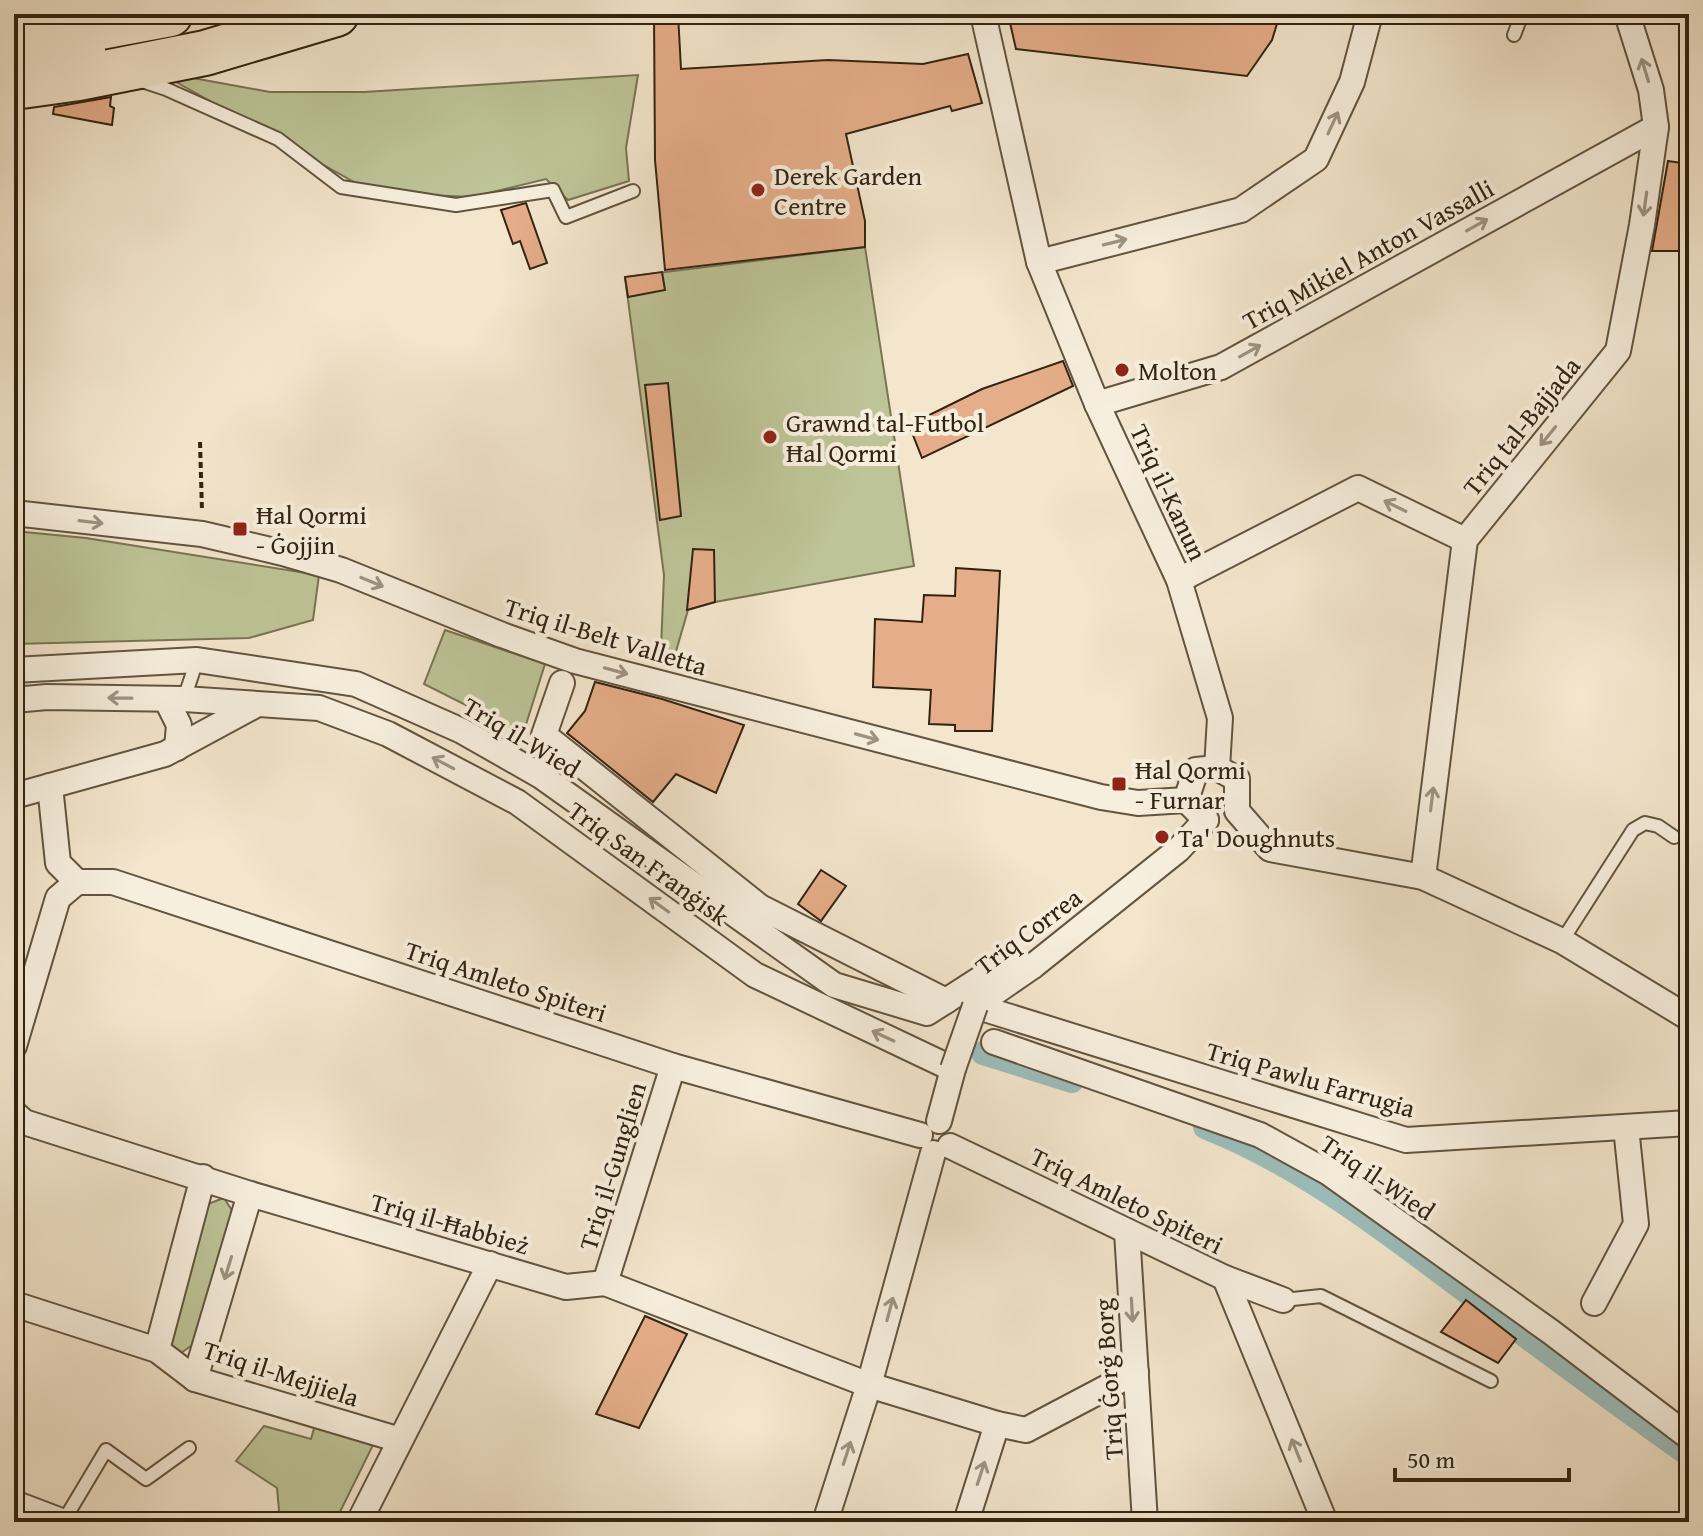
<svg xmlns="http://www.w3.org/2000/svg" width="1703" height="1536" viewBox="0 0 1703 1536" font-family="'Gentium Book Plus',serif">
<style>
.green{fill:#bdc497;stroke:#787454;stroke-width:2}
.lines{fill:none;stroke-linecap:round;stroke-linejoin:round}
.canal{stroke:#9cbebc;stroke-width:24}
.building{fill:#e5ad89;stroke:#322310;stroke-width:2}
.lane-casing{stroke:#62543f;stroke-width:16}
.street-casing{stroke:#62543f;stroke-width:28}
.highway-casing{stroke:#322310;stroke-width:48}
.path{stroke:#322310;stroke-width:4;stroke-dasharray:6 4;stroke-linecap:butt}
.lane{stroke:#f7efde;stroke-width:12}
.street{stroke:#f7efde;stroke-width:24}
.highway{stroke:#f3e6cd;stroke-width:44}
.street-bridge-casing{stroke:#62543f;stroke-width:28;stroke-linecap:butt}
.street-bridge{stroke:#f7efde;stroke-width:24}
.oneway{stroke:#9e9381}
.poi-dot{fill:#8f2418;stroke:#f7efde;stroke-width:3}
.labels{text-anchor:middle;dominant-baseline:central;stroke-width:8;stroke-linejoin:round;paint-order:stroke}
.poi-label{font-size:26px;fill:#322310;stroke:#f7efde;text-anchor:start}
.street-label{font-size:26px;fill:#322310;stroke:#f7efde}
</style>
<rect width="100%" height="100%" fill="#f3e6cd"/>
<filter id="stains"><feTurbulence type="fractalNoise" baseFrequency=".0025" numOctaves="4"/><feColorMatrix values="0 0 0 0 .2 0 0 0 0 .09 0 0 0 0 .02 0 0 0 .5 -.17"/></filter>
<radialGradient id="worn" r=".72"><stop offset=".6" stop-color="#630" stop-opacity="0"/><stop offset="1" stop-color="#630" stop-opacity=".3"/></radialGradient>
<g class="green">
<path d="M 638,75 L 626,148 L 629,181 L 568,200 L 546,179 L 472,197 L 402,194 L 354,182 L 176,82 L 193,78 L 270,92 L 364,92 Z"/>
<path d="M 865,247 L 914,566 L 715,602 L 688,610 L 672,665 L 661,648 L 664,575 L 625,277 Z"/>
<path d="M 14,531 L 86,538 L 319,575 L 313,620 L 249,638 L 14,644 Z"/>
<path d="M 445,630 L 545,664 L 523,734 L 424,684 Z"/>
<path d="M 224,1198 L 233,1212 L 194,1344 L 178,1355 L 169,1346 L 205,1205 Z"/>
<path d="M 315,1425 L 375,1441 L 335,1522 L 280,1522 L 277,1488 L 236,1461 L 264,1426 L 311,1439 Z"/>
</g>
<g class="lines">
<g class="canal">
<path d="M 983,1053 L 1072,1081"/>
<path d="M 1205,1127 C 1303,1166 1388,1233 1472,1296 C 1544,1350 1616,1403 1689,1455"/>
</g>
</g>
<g class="building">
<path d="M 654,14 L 678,14 L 681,69 L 828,60 L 923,64 L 968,54 L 982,103 L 952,111 L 950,106 L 846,134 L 865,221 L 865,247 L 665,270 L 655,160 Z"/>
<path d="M 1008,14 L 1280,14 L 1272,40 L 1247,76 L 1016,49 Z"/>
<path d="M 111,97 L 110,106 L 114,108 L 112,125 L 53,114 L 54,107 Z"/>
<path d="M 1668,161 L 1689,164 L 1689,251 L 1652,251 Z"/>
<path d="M 526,203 L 547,263 L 530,269 L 520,241 L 513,244 L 501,210 Z"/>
<path d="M 662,272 L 665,290 L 628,297 L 625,277 Z"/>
<path d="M 1063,361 L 1073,386 L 922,458 L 909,425 L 982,389 Z"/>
<path d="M 668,383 L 681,516 L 660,520 L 645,385 Z"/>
<path d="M 693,549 L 714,550 L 715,602 L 687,610 Z"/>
<path d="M 956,568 L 1000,571 L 992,731 L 955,731 L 955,725 L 929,724 L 931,690 L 873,687 L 875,619 L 922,622 L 924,595 L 955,596 Z"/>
<path d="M 595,682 L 662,699 L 744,725 L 716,793 L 676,774 L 653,802 L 567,733 L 585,711 Z"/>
<path d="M 821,870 L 846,886 L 821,921 L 798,904 Z"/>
<path d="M 1466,1300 L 1516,1339 L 1498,1363 L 1441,1332 Z"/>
<path d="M 645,1316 L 687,1334 L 639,1428 L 596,1414 Z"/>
</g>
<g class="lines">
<g class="lane-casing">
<g id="lane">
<path d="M 1514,35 L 1522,14"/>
<path d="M 139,80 L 166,89 L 278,139 L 341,187 L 456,205 L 553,190 L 566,217 L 633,191"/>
<path d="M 184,699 L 197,660"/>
<path d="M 1562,941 L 1633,830 L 1645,823 L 1658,826 L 1674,837"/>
<path d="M 1283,1300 L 1321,1296 L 1491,1381"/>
<path d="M 63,1522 L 106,1450 L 146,1479 L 189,1448"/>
</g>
</g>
<g class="street-casing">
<g id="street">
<path d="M 983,14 L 1039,262 L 1097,404 L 1179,580 L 1220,718 L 1217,768"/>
<path d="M 1039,262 L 1241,210 L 1316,159 L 1352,82 L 1370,14"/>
<path d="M 1097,404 L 1221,367 L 1656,127"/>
<path d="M 14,513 L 202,534 L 283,553 L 341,570 L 502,635 L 575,661 L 1101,797 L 1138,803 L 1186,800 L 1206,820"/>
<path d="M 1179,580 L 1358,488 L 1465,540"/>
<path d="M 14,670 L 197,660 L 356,684 L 462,731 L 541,776 L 834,985 L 927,1013 L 994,970 L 1033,966"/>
<path d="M 562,683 L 544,735 L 760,907 L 946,1001"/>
<path d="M 166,699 L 179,725 L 177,748"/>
<path d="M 14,700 L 47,697 L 184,699 L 319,708 L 388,734 L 517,802 L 755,975 L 953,1069 L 939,1121"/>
<path d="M 50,786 L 58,863 L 77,882"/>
<path d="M 14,796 L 165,754 L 254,706"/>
<path d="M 1186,800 L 1196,770 L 1217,768 L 1237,779 L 1237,811 L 1270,849 L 1423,877 L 1562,941 L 1689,1018"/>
<path d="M 1423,877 L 1465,540 L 1618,351 L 1642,225 L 1656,127 L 1651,90 L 1627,14"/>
<path d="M 77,882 L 113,882 L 673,1066 L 920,1135"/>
<path d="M 975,1006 L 1406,1140 L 1689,1123"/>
<path d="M 975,1006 L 1033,966 L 1178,850 L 1206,820"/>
<path d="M 994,1042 L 1260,1135 L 1329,1173 L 1551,1332 L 1689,1437"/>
<path d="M 14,1046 L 58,898 L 77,882"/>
<path d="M 14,1113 L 24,1122 L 250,1194 L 566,1287 L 605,1283 L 869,1385 L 997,1424 L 1026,1430 L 1136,1372"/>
<path d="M 950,1146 L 1225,1278 L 1283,1300"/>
<path d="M 1127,1232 L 1145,1522"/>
<path d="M 1225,1278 L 1325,1522"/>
<path d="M 605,1283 L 673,1066"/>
<path d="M 1594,1303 L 1636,1224 L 1626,1127"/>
<path d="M 14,1304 L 157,1350 L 195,1379 L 400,1440"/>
<path d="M 157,1350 L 203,1177"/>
<path d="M 195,1379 L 250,1194"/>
<path d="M 14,1503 L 64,1522"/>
<path d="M 359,1522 L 490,1264"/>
<path d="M 825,1522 L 869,1385 L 933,1153"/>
<path d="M 966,1522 L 997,1424"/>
</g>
</g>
<g class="highway-casing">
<g id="highway">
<path d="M 44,35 L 57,35 L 170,14"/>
<path d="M 14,54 L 58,55 L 83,51"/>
<path d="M 14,87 L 79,78 L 205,53 L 336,14"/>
</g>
</g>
<path class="path" d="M 200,442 L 202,511"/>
<use href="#lane" class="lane"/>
<use href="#street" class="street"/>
<use href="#highway" class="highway"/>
<g class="street-bridge-casing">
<path id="street-bridge" d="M 953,1069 L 975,1006"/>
</g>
<use href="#street-bridge" class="street-bridge"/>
</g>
<defs><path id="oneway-shaft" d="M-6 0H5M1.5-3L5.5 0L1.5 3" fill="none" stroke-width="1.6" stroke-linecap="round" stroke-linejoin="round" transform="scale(2)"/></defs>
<g class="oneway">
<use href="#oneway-shaft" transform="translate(1645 70) rotate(-107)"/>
<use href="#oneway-shaft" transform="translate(1333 123) rotate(-65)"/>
<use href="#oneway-shaft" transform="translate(1645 204) rotate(98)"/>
<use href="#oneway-shaft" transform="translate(1477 225) rotate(-29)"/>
<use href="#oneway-shaft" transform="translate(1115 242) rotate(-14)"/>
<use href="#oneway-shaft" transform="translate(1250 351) rotate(-29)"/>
<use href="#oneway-shaft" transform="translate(1548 436) rotate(129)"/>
<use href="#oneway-shaft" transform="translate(1395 506) rotate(-154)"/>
<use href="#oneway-shaft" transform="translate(91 522) rotate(7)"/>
<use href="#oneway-shaft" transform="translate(372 582) rotate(22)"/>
<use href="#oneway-shaft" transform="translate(616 671) rotate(15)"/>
<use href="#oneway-shaft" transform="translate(120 698) rotate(-179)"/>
<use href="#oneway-shaft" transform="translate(867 737) rotate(15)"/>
<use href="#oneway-shaft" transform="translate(443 763) rotate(-152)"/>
<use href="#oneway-shaft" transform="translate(1432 799) rotate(-83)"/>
<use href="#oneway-shaft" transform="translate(659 905) rotate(-144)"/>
<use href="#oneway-shaft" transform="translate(883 1036) rotate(-155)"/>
<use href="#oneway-shaft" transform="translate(228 1268) rotate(107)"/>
<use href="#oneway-shaft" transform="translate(890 1309) rotate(-75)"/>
<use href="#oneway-shaft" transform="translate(1132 1310) rotate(87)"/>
<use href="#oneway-shaft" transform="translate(1296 1450) rotate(-112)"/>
<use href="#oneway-shaft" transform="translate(847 1453) rotate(-72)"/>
<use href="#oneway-shaft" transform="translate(981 1473) rotate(-72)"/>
</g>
<g class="poi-dot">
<circle cx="758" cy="190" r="8"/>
<circle cx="1122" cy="370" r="8"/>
<circle cx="770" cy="437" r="8"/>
<rect x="232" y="521" width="16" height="16" rx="4"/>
<rect x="1111" y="776" width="16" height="16" rx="4"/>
<circle cx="1162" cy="837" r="8"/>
</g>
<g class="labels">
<g class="poi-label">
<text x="774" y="175">Derek Garden<tspan x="774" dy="30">Centre</tspan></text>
<text x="1138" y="370">Molton</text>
<text x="786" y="422">Grawnd tal-Futbol<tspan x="786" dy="30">Ħal Qormi</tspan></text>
<text x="256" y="514">Ħal Qormi<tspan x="256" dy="30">- Ġojjin</tspan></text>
<text x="1135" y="769">Ħal Qormi<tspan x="1135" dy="30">- Furnar</tspan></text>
<text x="1178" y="837">Ta' Doughnuts</text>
</g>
<g class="street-label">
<text transform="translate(1368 254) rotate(-29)">Triq Mikiel Anton Vassalli</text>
<text transform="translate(1521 426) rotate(-51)">Triq tal-Bajjada</text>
<text transform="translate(1169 492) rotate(65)">Triq il-Kanun</text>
<text transform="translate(606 636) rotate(17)">Triq il-Belt Valletta</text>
<text transform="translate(522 737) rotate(31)">Triq il-Wied</text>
<text transform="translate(649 863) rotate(36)">Triq San Franġisk</text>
<text transform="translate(1028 931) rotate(-37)">Triq Correa</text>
<text transform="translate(506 981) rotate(18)">Triq Amleto Spiteri</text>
<text transform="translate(1311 1079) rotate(16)">Triq Pawlu Farrugia</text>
<text transform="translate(612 1166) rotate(-73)">Triq il-Gunglien</text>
<text transform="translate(1378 1177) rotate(34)">Triq il-Wied</text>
<text transform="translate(1127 1200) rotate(26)">Triq Amleto Spiteri</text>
<text transform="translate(450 1223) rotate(16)">Triq il-Ħabbież</text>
<text transform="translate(281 1373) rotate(18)">Triq il-Mejjiela</text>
<text transform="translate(1108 1379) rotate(-94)">Triq Ġorġ Borg</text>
</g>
</g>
<rect width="1703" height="1536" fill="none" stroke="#f3e6cd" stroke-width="48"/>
<rect x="16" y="16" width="1671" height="1504" fill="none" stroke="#322310" stroke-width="4"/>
<rect x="24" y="24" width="1655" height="1488" fill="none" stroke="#322310" stroke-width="2"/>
<path d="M1395 1468v12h174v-12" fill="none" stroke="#322310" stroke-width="4"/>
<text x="1407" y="1468" font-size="24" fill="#322310" stroke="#f7efde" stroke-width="6" paint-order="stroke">50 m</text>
<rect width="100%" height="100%" filter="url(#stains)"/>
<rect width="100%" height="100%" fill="url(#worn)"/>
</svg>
